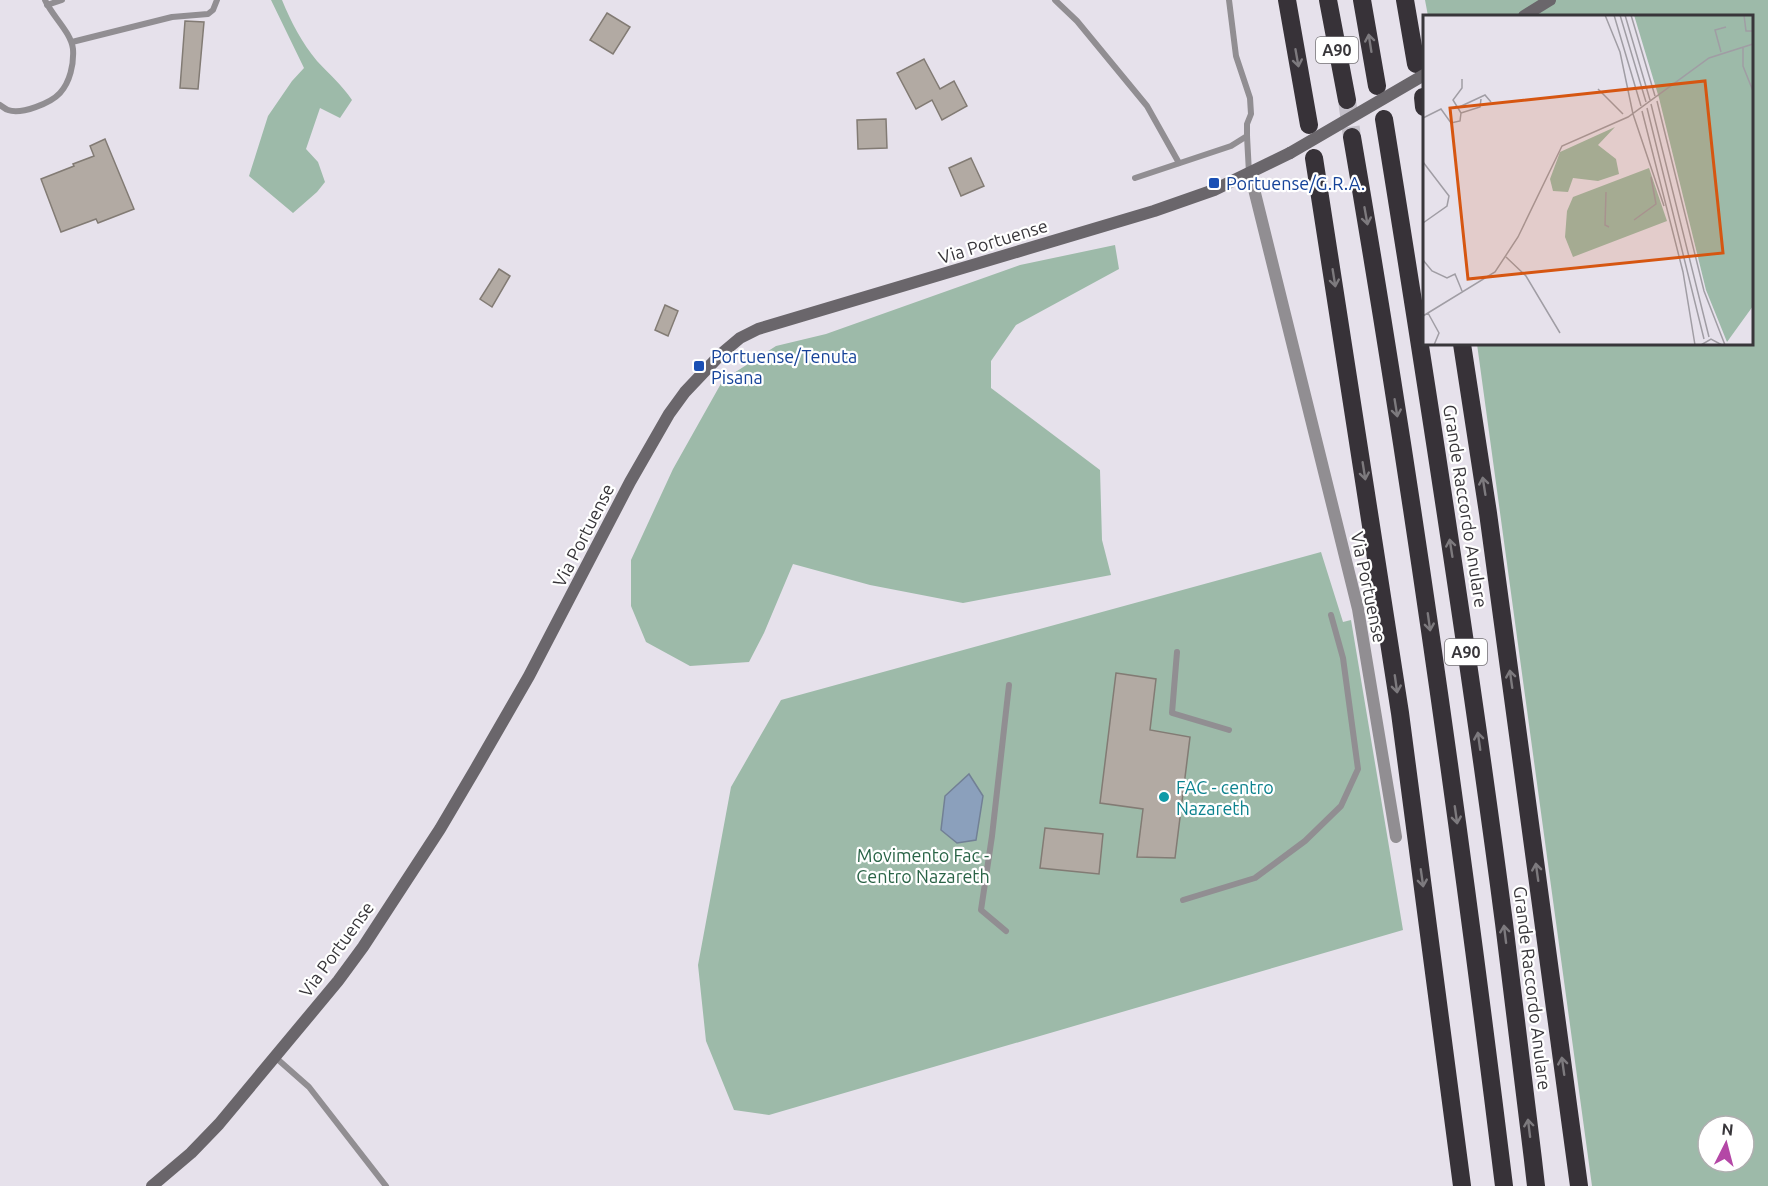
<svg xmlns="http://www.w3.org/2000/svg" width="1768" height="1186" viewBox="0 0 1768 1186" font-family="Ubuntu,sans-serif">
<style>
.green{fill:#9dbaa9;fill-rule:evenodd}
.water{fill:#8ba0bc;stroke:#728095;stroke-width:1.5}
.building{fill:#b2aaa3;stroke:#827b74;stroke-width:1.5}
.lines{fill:none;stroke-linecap:round;stroke-linejoin:round}
.motorway-tunnel{stroke:#c3bfc8;stroke-width:18;stroke-dasharray:18 9;stroke-linecap:butt}
.service{stroke:#918e92;stroke-width:6}
.minor{stroke:#918e92;stroke-width:12}
.secondary{stroke:#6a666b;stroke-width:12}
.motorway{stroke:#373238;stroke-width:18}
.secondary-bridge{stroke:#6a666b;stroke-width:12}
.oneway{stroke:#7d7a7e}
.transit-dot{fill:#1a4fb4;stroke:#fff;stroke-width:2}
.culture-dot{fill:#0f9aa8;stroke:#fff;stroke-width:2}
.labels{text-anchor:middle;dominant-baseline:central;stroke-width:4.5;stroke-linejoin:round;paint-order:stroke}
.shield{fill:#fff;stroke:#747275;stroke-width:1.5}
.shield-label{font-size:16px;font-weight:bold;fill:#38363a}
.transit-label{font-size:18px;fill:#164399;stroke:#fff;text-anchor:start}
.street-label{font-size:18px;fill:#38363a;stroke:#fff}
.culture-label{font-size:18px;fill:#0d838f;stroke:#fff;text-anchor:start}
.park-label{font-size:18px;fill:#2a6447;stroke:#fff}
.inset-road{fill:none;stroke:#a09da4;stroke-width:1.5}
.view{fill:#d65611;fill-opacity:0.15;stroke:#d65611;stroke-width:3}
.inset-edge{fill:none;stroke:#38363a;stroke-width:3}
</style>
<rect width="100%" height="100%" fill="#e6e1eb"/>
<g class="green">
<path d="M 271,0 L 282,0 C 291,22 302,43 317,61 C 329,74 342,85 352,100 L 340,118 L 320,108 L 306,149 L 318,162 L 325,182 L 317,192 L 293,213 L 249,176 L 268,116 L 292,81 L 304,68 Z"/>
<path d="M 1425,0 L 1768,0 L 1768,1186 L 1592,1186 L 1477,344 L 1752,344 L 1752,16 L 1428,16 ZM 1708,1126 L 1744,1126 L 1744,1162 L 1708,1162 Z"/>
<path d="M 1115,245 L 1119,269 L 1016,325 L 991,361 L 991,388 L 1100,470 L 1102,540 L 1111,575 L 963,603 L 870,585 L 793,564 L 764,633 L 749,662 L 690,666 L 646,642 L 631,606 L 631,560 L 673,469 L 723,380 L 776,346 L 826,334 L 1020,265 Z"/>
<path d="M 1321,552 L 1343,622 L 1351,620 L 1403,930 L 769,1115 L 734,1110 L 706,1041 L 698,965 L 731,787 L 781,700 Z"/>
</g>
<path class="water" d="M 969,774 L 983,796 L 976,840 L 957,843 L 941,830 L 945,796 Z"/>
<g class="building">
<path d="M 607,13 L 630,27 L 613,54 L 590,40 Z"/>
<path d="M 185,21 L 204,22 L 198,89 L 180,88 Z"/>
<path d="M 924,59 L 940,89 L 954,81 L 967,106 L 942,120 L 932,100 L 916,109 L 897,73 Z"/>
<path d="M 886,119 L 887,148 L 858,149 L 857,120 Z"/>
<path d="M 105,139 L 134,209 L 98,223 L 96,219 L 61,232 L 41,179 L 74,166 L 73,164 L 94,156 L 90,146 Z"/>
<path d="M 971,158 L 984,186 L 961,196 L 949,168 Z"/>
<path d="M 499,269 L 510,276 L 492,307 L 480,299 Z"/>
<path d="M 665,305 L 678,311 L 668,336 L 655,330 Z"/>
<path d="M 1116,673 L 1156,679 L 1150,730 L 1190,737 L 1175,858 L 1137,857 L 1143,809 L 1100,803 Z"/>
<path d="M 1045,828 L 1103,834 L 1099,874 L 1040,868 Z"/>
</g>
<g class="lines">
<path class="motorway-tunnel" d="M 1347,100 L 1352,137"/>
<g class="service">
<path d="M 1055,0 L 1077,21 L 1147,106 L 1179,163"/>
<path d="M 1229,0 L 1236,56 L 1250,98 L 1251,114 L 1247,124 L 1247,136 L 1249,173"/>
<path d="M 47,5 L 62,0"/>
<path d="M 72,42 L 172,17 L 208,14 L 213,10 L 217,0"/>
<path d="M 0,105 C 3,107 5,109 8,110 C 21,115 51,103 60,93 C 70,82 74,64 73,49 C 71,32 52,16 45,0"/>
<path d="M 1135,178 L 1231,146 L 1247,136"/>
<path d="M 1177,652 L 1172,713 L 1229,730"/>
<path d="M 1183,900 L 1255,878 L 1305,841 L 1341,806 L 1358,769 L 1343,658 L 1331,615"/>
<path d="M 1006,931 L 981,910 L 992,836 L 1009,685"/>
<path d="M 275,1057 L 309,1087 L 386,1186"/>
</g>
<path class="minor" d="M 1250,173 L 1358,609 L 1396,837"/>
<g class="secondary">
<path d="M 1524,16 L 1550,0"/>
<path d="M 152,1186 L 191,1153 L 219,1124 L 338,981 L 363,947 L 440,829 L 476,768 L 529,676 L 630,482 L 669,414 L 685,392 L 721,354 L 740,338 L 758,329 L 1154,211 L 1214,190 L 1290,153"/>
</g>
<g class="motorway">
<path d="M 1287,0 L 1309,125"/>
<path d="M 1328,0 L 1347,100"/>
<path d="M 1362,0 L 1377,86"/>
<path d="M 1405,0 L 1416,64"/>
<path d="M 1423,97 L 1424,107"/>
<path d="M 1384,119 C 1427,386 1469,654 1504,923 C 1515,1010 1526,1098 1536,1186"/>
<path d="M 1352,137 C 1412,485 1461,835 1504,1186"/>
<path d="M 1314,158 L 1400,713 L 1462,1186"/>
<path d="M 1462,344 L 1488,513 L 1579,1186"/>
</g>
<path class="secondary-bridge" d="M 1290,153 L 1424,75"/>
</g>
<defs><path id="oneway-shaft" d="M-6 0H5M1.5-3L5.5 0L1.5 3" fill="none" stroke-width="1.6" stroke-linecap="round" stroke-linejoin="round" transform="scale(1.5)"/></defs>
<g class="oneway">
<use href="#oneway-shaft" transform="translate(1370 43) rotate(-99)"/>
<use href="#oneway-shaft" transform="translate(1297 58) rotate(80)"/>
<use href="#oneway-shaft" transform="translate(1366 216) rotate(80)"/>
<use href="#oneway-shaft" transform="translate(1334 278) rotate(81)"/>
<use href="#oneway-shaft" transform="translate(1396 408) rotate(81)"/>
<use href="#oneway-shaft" transform="translate(1364 471) rotate(81)"/>
<use href="#oneway-shaft" transform="translate(1484 486) rotate(-99)"/>
<use href="#oneway-shaft" transform="translate(1451 548) rotate(-99)"/>
<use href="#oneway-shaft" transform="translate(1429 622) rotate(82)"/>
<use href="#oneway-shaft" transform="translate(1511 679) rotate(-98)"/>
<use href="#oneway-shaft" transform="translate(1396 684) rotate(82)"/>
<use href="#oneway-shaft" transform="translate(1479 741) rotate(-98)"/>
<use href="#oneway-shaft" transform="translate(1456 815) rotate(82)"/>
<use href="#oneway-shaft" transform="translate(1537 872) rotate(-98)"/>
<use href="#oneway-shaft" transform="translate(1422 878) rotate(82)"/>
<use href="#oneway-shaft" transform="translate(1505 934) rotate(-97)"/>
<use href="#oneway-shaft" transform="translate(1563 1066) rotate(-98)"/>
<use href="#oneway-shaft" transform="translate(1529 1128) rotate(-97)"/>
</g>
<g class="transit-dot">
<rect x="1208" y="177" width="12" height="12" rx="3"/>
<rect x="693" y="360" width="12" height="12" rx="3"/>
</g>
<circle class="culture-dot" cx="1164" cy="797" r="6"/>
<g class="labels">
<g class="shield">
<rect x="1316" y="37" width="42" height="26" rx="4.5"/>
<rect x="1445" y="639" width="42" height="26" rx="4.5"/>
</g>
<g class="shield-label">
<text x="1337" y="50">A90</text>
<text x="1466" y="652">A90</text>
</g>
<g class="transit-label">
<text x="1226" y="183">Portuense/G.R.A.</text>
<text x="711" y="356">Portuense/Tenuta<tspan x="711" dy="21">Pisana</tspan></text>
</g>
<g class="street-label">
<text transform="translate(993 241) rotate(-17)">Via Portuense</text>
<text transform="translate(1466 506) rotate(81)">Grande Raccordo Anulare</text>
<text transform="translate(583 535) rotate(-63)">Via Portuense</text>
<text transform="translate(1369 587) rotate(78)">Via Portuense</text>
<text transform="translate(336 949) rotate(-54)">Via Portuense</text>
<text transform="translate(1533 988) rotate(83)">Grande Raccordo Anulare</text>
</g>
<g class="culture-label">
<text x="1176" y="787">FAC - centro<tspan x="1176" dy="21">Nazareth</tspan></text>
</g>
<g class="park-label">
<text x="923" y="855">Movimento Fac -<tspan x="923" dy="21">Centro Nazareth</tspan></text>
</g>
</g>
<g transform="translate(1423 15)">
<rect width="330" height="330" fill="#e6e1eb"/>
<path d="M 211,0 L 330,0 L 330,291 L 304,327 L 283,275 L 236,83 ZM 192,112 L 175,130 L 193,144 L 196,159 L 175,166 L 150,163 L 145,177 L 130,176 L 127,164 L 137,137 ZM 226,153 L 244,206 L 150,242 L 142,222 L 144,196 L 150,182 Z" fill="#9dbaa9"/>
<path class="inset-road" d="M 182,0 L 197,37 L 210,99 L 241,191M 191,0 L 218,91M 197,0 L 223,87M 202,0 L 227,85M 208,0 L 232,81M 321,0 L 323,16 L 330,16M 320,33 L 320,51 L 330,76M 298,37 L 292,15 L 303,12M 175,74 L 200,99M 234,86 L 281,276 L 302,330M 228,89 L 286,322M 34,93 L 62,80 L 68,87M 224,93 L 281,324M 219,96 L 260,257 L 272,330M 38,98 L 57,92 L 58,84M 0,103 L 18,94 L 28,108 L 37,106 L 38,98 L 30,85 L 39,73 L 39,64M 0,147 L 26,181 L 24,191 L 0,208M 183,177 L 182,210 L 186,212M 211,205 L 233,189 L 228,162M 83,242 L 103,261 L 137,318M 0,245 L 9,256 L 24,263 L 32,259 L 39,276M 5,298 L 16,318 L 11,330M 0,301 L 72,257 L 95,222 L 139,131 L 205,102 L 286,43 L 330,29M 278,330 L 288,324 L 299,330"/>
<path class="view" d="M 282,66 L 300,238 L 45,264 L 27,93 Z"/>
<rect width="330" height="330" class="inset-edge"/>
</g>
<g transform="translate(1726 1144) rotate(6)"><circle r="28" fill="#ffffff" stroke="#afafb0" stroke-width="1.5"/>
<path d="M0-4.5L10 22L0 15L-10 22Z" fill="#b447a6"/>
<text y="-9" font-size="16" font-weight="bold" text-anchor="middle" fill="#38363a">N</text>
</g>
</svg>
